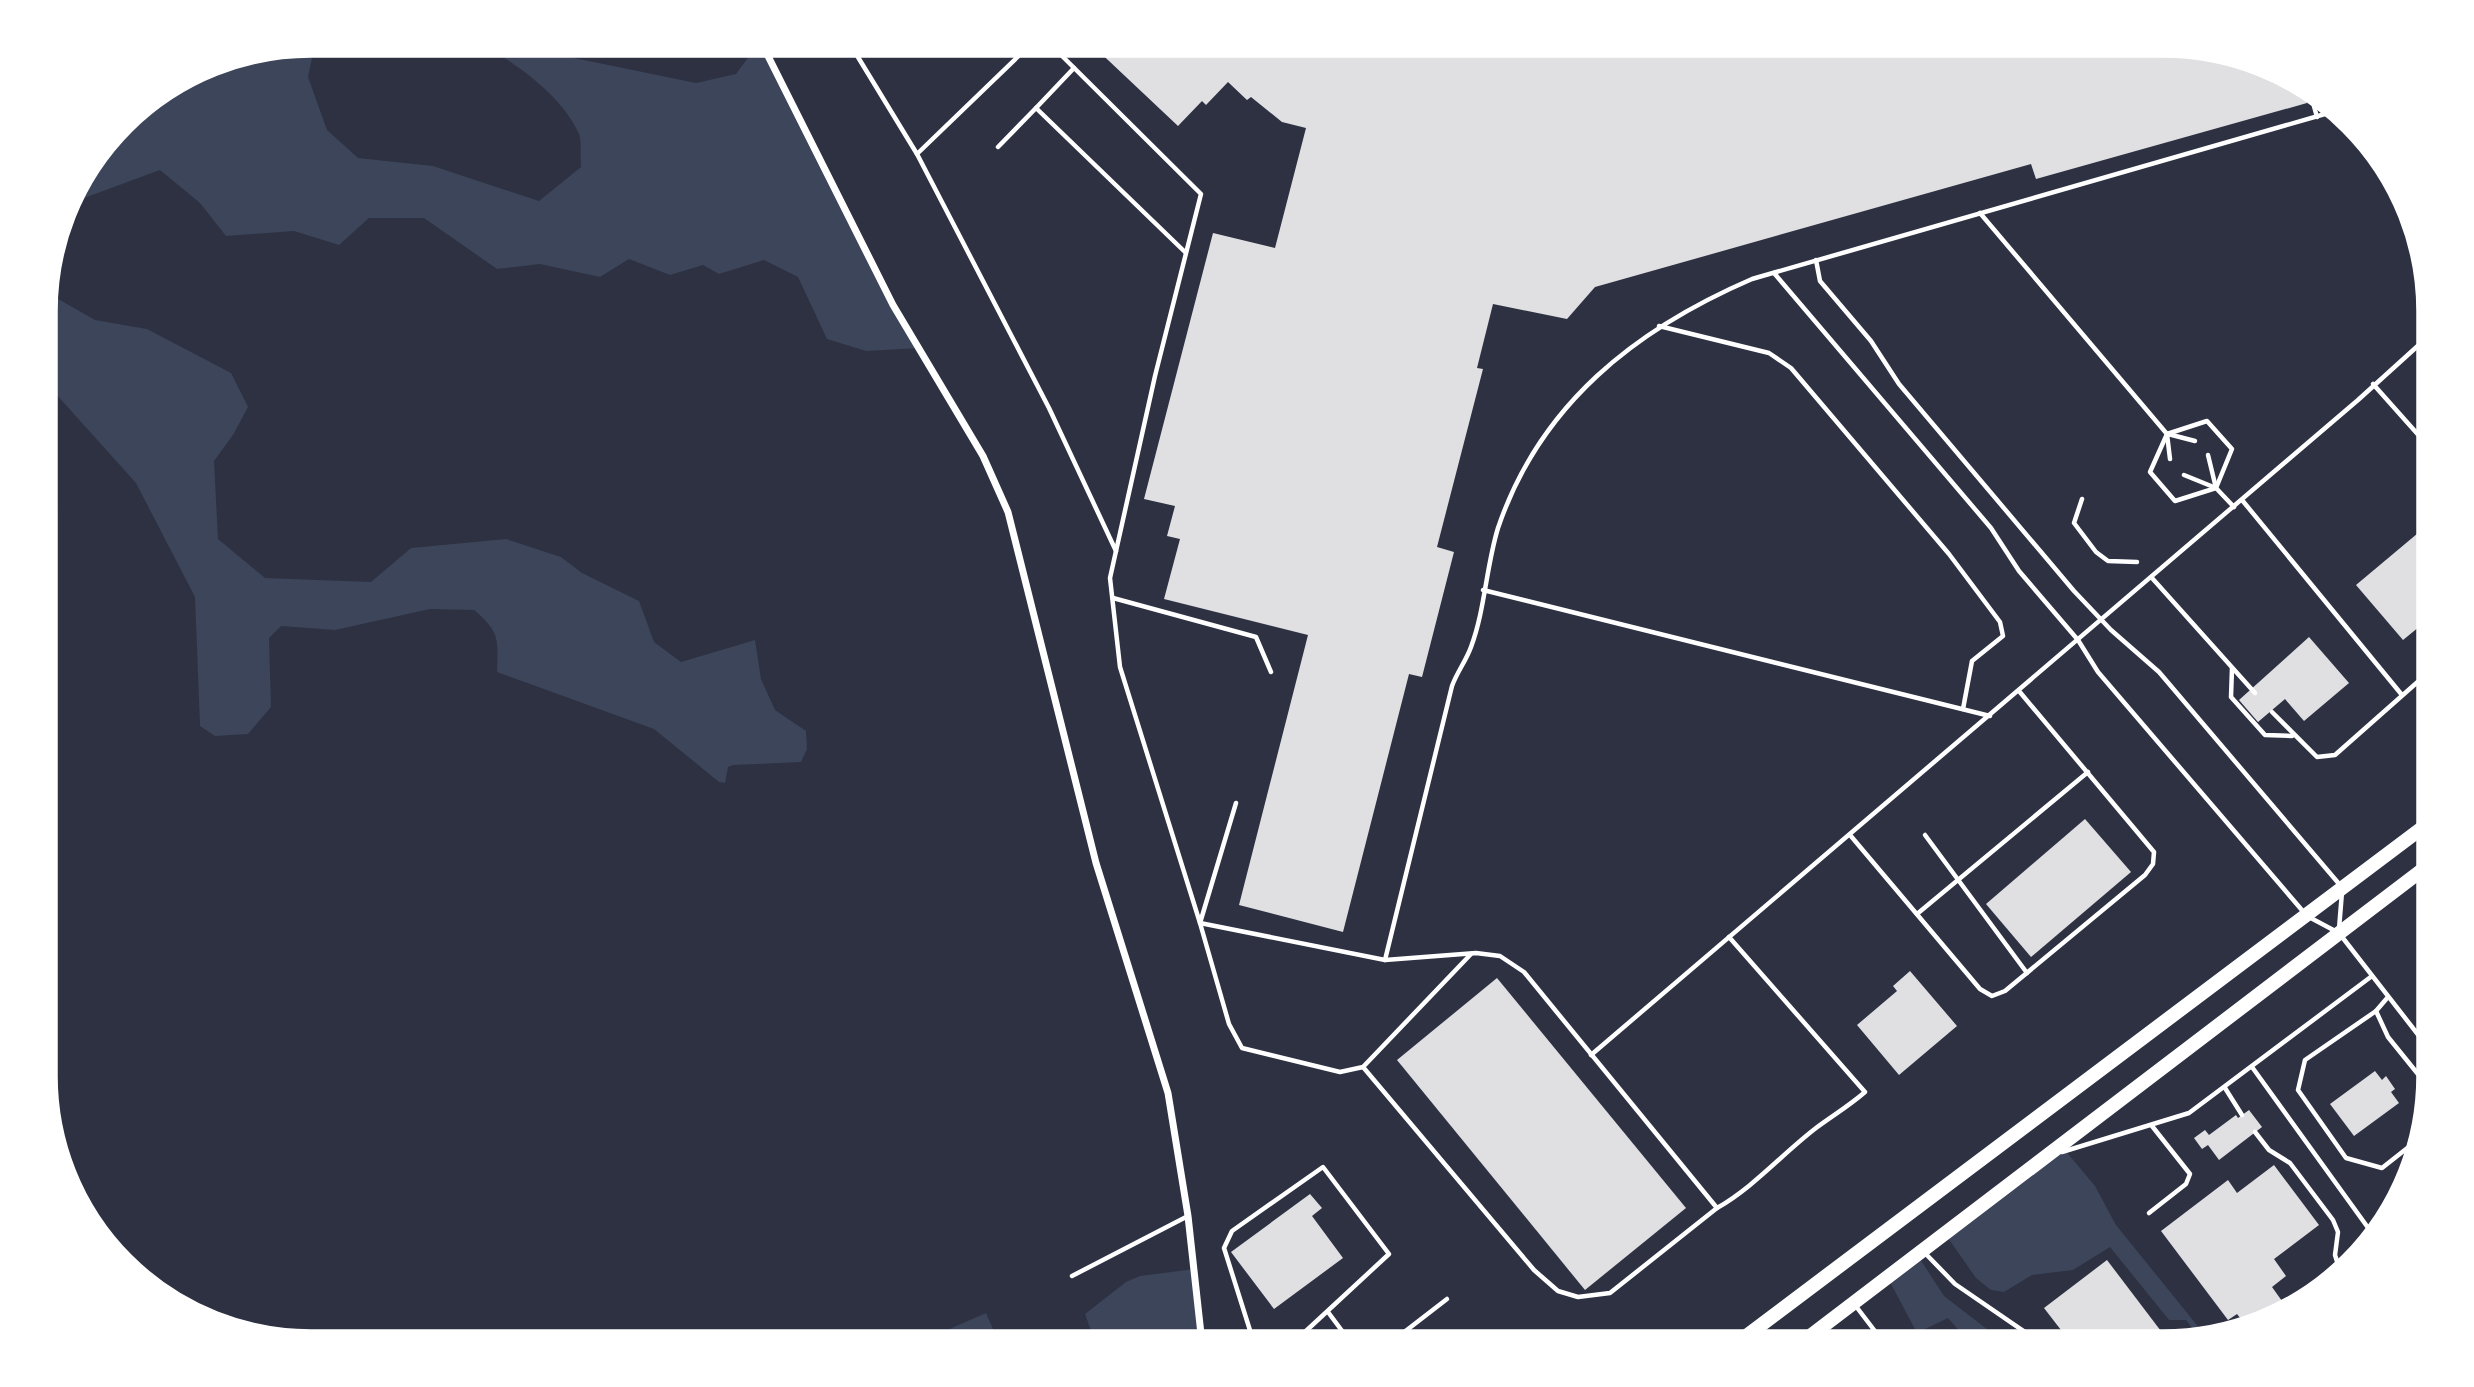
<svg xmlns="http://www.w3.org/2000/svg" width="2474" height="1387" viewBox="0 0 2474 1387" font-family="Ubuntu,sans-serif">
<style>
.green{fill:#3c4559}
.building{fill:#e0e0e3}
.lines{fill:none;stroke-linecap:round;stroke-linejoin:round}
.service{stroke:#fff;stroke-width:4.5}
.minor{stroke:#fff;stroke-width:7}
.primary{stroke:#fff;stroke-width:14}
.rim{fill:none;stroke:#fff;stroke-width:3.5}
</style>
<rect width="100%" height="100%" fill="#2d3142"/>
<g class="green">
<path d="M 315,44 L 308,77 L 327,130 L 358,158 L 433,166 L 539,201 L 581,167 C 580,157 582,142 579,134 C 561,94 518,66 483,44 L 538,44 L 550,53 L 696,83 L 736,74 L 758,44 L 764,44 L 851,221 L 920,348 L 866,351 L 827,339 L 798,277 L 764,260 L 719,274 L 703,265 L 670,275 L 629,259 L 600,277 L 540,264 L 497,269 L 424,218 L 369,218 L 339,245 L 294,231 L 226,236 L 200,203 L 160,170 L 68,204 L 72,192 L 134,110 L 209,64 Z"/>
<path d="M 46,292 L 95,320 L 147,329 L 231,373 L 248,407 L 233,435 L 214,461 L 218,539 L 265,578 L 371,582 L 411,548 L 506,539 L 561,557 L 582,573 L 639,601 L 654,642 L 681,662 L 755,640 L 761,679 L 775,710 L 806,731 L 807,749 L 801,762 L 733,765 L 728,767 L 725,783 L 719,782 L 654,729 L 497,672 C 498,639 500,632 474,610 L 430,609 L 335,630 L 281,626 L 269,638 L 271,707 L 248,734 L 215,736 L 200,726 L 195,597 L 136,483 L 46,383 Z"/>
<path d="M 2064,1149 L 2095,1186 L 2116,1225 L 2205,1335 L 2199,1337 L 2186,1320 L 2169,1320 L 2110,1247 L 2073,1270 L 2032,1275 L 2004,1292 L 1991,1290 L 1976,1278 L 1948,1238 Z"/>
<path d="M 1920,1259 L 1944,1296 L 2005,1343 L 1970,1343 L 1948,1318 L 1917,1333 L 1890,1282 Z"/>
<path d="M 1194,1269 L 1204,1343 L 1090,1343 L 1093,1336 L 1085,1314 L 1126,1282 L 1140,1276 Z"/>
<path d="M 986,1313 L 999,1343 L 909,1343 L 922,1331 L 945,1331 Z"/>
</g>
<g class="building">
<path d="M 1091,44 L 2163,44 L 2233,53 L 2296,79 L 2307,103 L 2036,179 L 2031,164 L 1595,287 L 1567,319 L 1493,304 L 1477,368 L 1483,369 L 1437,547 L 1454,552 L 1422,677 L 1409,674 L 1343,932 L 1239,905 L 1308,635 L 1164,599 L 1180,539 L 1167,536 L 1175,506 L 1144,499 L 1213,233 L 1275,248 L 1306,128 L 1282,122 L 1251,97 L 1247,100 L 1228,82 L 1206,105 L 1202,101 L 1178,126 Z"/>
<path d="M 2430,523 L 2430,618 L 2403,640 L 2356,585 Z"/>
<path d="M 2309,637 L 2349,683 L 2304,721 L 2285,699 L 2258,722 L 2239,700 Z"/>
<path d="M 2085,819 L 2131,872 L 2031,957 L 1986,904 Z"/>
<path d="M 1910,971 L 1957,1026 L 1899,1075 L 1857,1025 L 1897,991 L 1893,986 Z"/>
<path d="M 1497,978 L 1686,1208 L 1585,1290 L 1397,1060 Z"/>
<path d="M 2375,1071 L 2382,1080 L 2386,1076 L 2395,1089 L 2391,1092 L 2399,1103 L 2354,1136 L 2330,1104 Z"/>
<path d="M 2249,1110 L 2262,1127 L 2219,1160 L 2208,1145 L 2202,1149 L 2194,1138 L 2205,1130 L 2209,1135 L 2236,1115 L 2238,1118 Z"/>
<path d="M 2274,1165 L 2319,1225 L 2274,1259 L 2286,1276 L 2272,1287 L 2282,1301 L 2249,1322 L 2244,1323 L 2237,1314 L 2228,1320 L 2161,1231 L 2228,1180 L 2237,1193 Z"/>
<path d="M 1310,1194 L 1322,1208 L 1312,1216 L 1343,1258 L 1274,1309 L 1231,1252 Z"/>
<path d="M 2107,1260 L 2170,1343 L 2071,1343 L 2044,1308 Z"/>
<path d="M 1459,1331 L 1469,1343 L 1443,1343 Z"/>
</g>
<g class="lines">
<g class="service">
<path d="M 850,44 L 917,154 L 1049,408 L 1116,551"/>
<path d="M 1050,44 L 1201,194 L 1155,376 L 1110,578 L 1120,667 L 1200,923 L 1385,960 L 1476,953 L 1500,956 L 1524,972 L 1717,1208 C 1754,1187 1782,1154 1816,1128 C 1832,1116 1849,1106 1865,1092 L 1729,937"/>
<path d="M 2310,92 L 2317,117"/>
<path d="M 1036,108 L 1074,68"/>
<path d="M 2349,129 L 2365,154 L 2403,198"/>
<path d="M 998,147 L 1036,108 L 1185,252"/>
<path d="M 917,154 L 1031,44"/>
<path d="M 1980,213 L 2167,434 L 2170,459"/>
<path d="M 1816,260 L 1820,281 L 1871,341 L 1899,384 L 2074,591 L 2111,630 L 2159,672 L 2340,885"/>
<path d="M 1774,273 L 1991,528 L 2019,571 L 2078,640 L 2098,672 L 2307,916 L 2339,933 L 2430,1050"/>
<path d="M 1659,326 L 1769,353 L 1791,368 L 1949,554 L 2000,622 L 2003,636 L 1972,661 L 1963,709"/>
<path d="M 2421,343 L 2430,354"/>
<path d="M 2373,384 L 2430,448"/>
<path d="M 2207,421 L 2232,449 L 2216,488 L 2175,501 L 2150,472 L 2167,434 Z"/>
<path d="M 2168,434 L 2195,441"/>
<path d="M 2208,455 L 2216,488"/>
<path d="M 2184,475 L 2216,488 L 2234,507"/>
<path d="M 2082,499 L 2074,523 L 2096,552 L 2108,561 L 2137,562"/>
<path d="M 2242,500 L 2402,695"/>
<path d="M 2152,578 L 2255,693"/>
<path d="M 1483,590 L 1990,716"/>
<path d="M 1113,598 L 1256,637 L 1271,672"/>
<path d="M 2232,668 L 2231,697 L 2265,735 L 2292,736"/>
<path d="M 2272,712 L 2317,757 L 2335,755 L 2430,671"/>
<path d="M 1236,803 L 1200,923 L 1229,1024 L 1242,1048 L 1340,1072 L 1363,1067 L 1471,954"/>
<path d="M 1850,835 L 1980,989 L 1992,996 L 2005,991 L 2145,875 L 2153,864 L 2154,852 L 2019,691"/>
<path d="M 1925,835 L 2027,973"/>
<path d="M 1917,914 L 2088,772"/>
<path d="M 2339,929 L 2342,892"/>
<path d="M 1385,960 L 1452,686 C 1457,672 1466,661 1471,647 C 1485,610 1486,567 1498,528 C 1540,404 1636,329 1752,279 L 2332,112"/>
<path d="M 2388,997 L 2376,1011 L 2388,1037 L 2430,1089"/>
<path d="M 2376,1011 L 2305,1060 L 2298,1090 L 2346,1158 L 2382,1168 L 2415,1142"/>
<path d="M 1591,1055 L 2358,400 L 2421,343 L 2430,328"/>
<path d="M 1363,1067 L 1534,1270 L 1558,1291 L 1578,1297 L 1610,1293 L 1717,1208"/>
<path d="M 2252,1067 L 2374,1236"/>
<path d="M 2225,1088 L 2242,1115"/>
<path d="M 2255,1132 L 2269,1150 L 2290,1163 L 2333,1220 L 2338,1232 L 2335,1255 L 2341,1274"/>
<path d="M 2062,1152 L 2189,1113 L 2372,976"/>
<path d="M 2149,1213 L 2186,1184 L 2190,1174 L 2152,1126"/>
<path d="M 1923,1251 L 1955,1284 L 2041,1343"/>
<path d="M 1072,1276 L 1188,1216"/>
<path d="M 1855,1305 L 1884,1343"/>
<path d="M 1328,1312 L 1351,1343"/>
<path d="M 1254,1343 L 1224,1248 L 1232,1231 L 1323,1167 L 1389,1254 L 1293,1343"/>
<path d="M 1390,1343 L 1447,1299"/>
</g>
<path class="minor" d="M 762,44 L 893,305 L 983,456 L 1008,512 L 1096,863 L 1168,1093 L 1188,1216 L 1202,1343"/>
<g class="primary">
<path d="M 1737,1343 L 2430,822"/>
<path d="M 1801,1343 L 2430,864"/>
</g>
</g>
<path d="M0 0H2474V1387H0ZM311 56H2163A255 255 0 0 1 2418 311V1076A255 255 0 0 1 2163 1331H311A255 255 0 0 1 56 1076V311A255 255 0 0 1 311 56Z" fill="#fff" fill-rule="evenodd"/>
<path class="rim" d="M311 56H2163A255 255 0 0 1 2418 311V1076A255 255 0 0 1 2163 1331H311A255 255 0 0 1 56 1076V311A255 255 0 0 1 311 56Z"/>
</svg>
